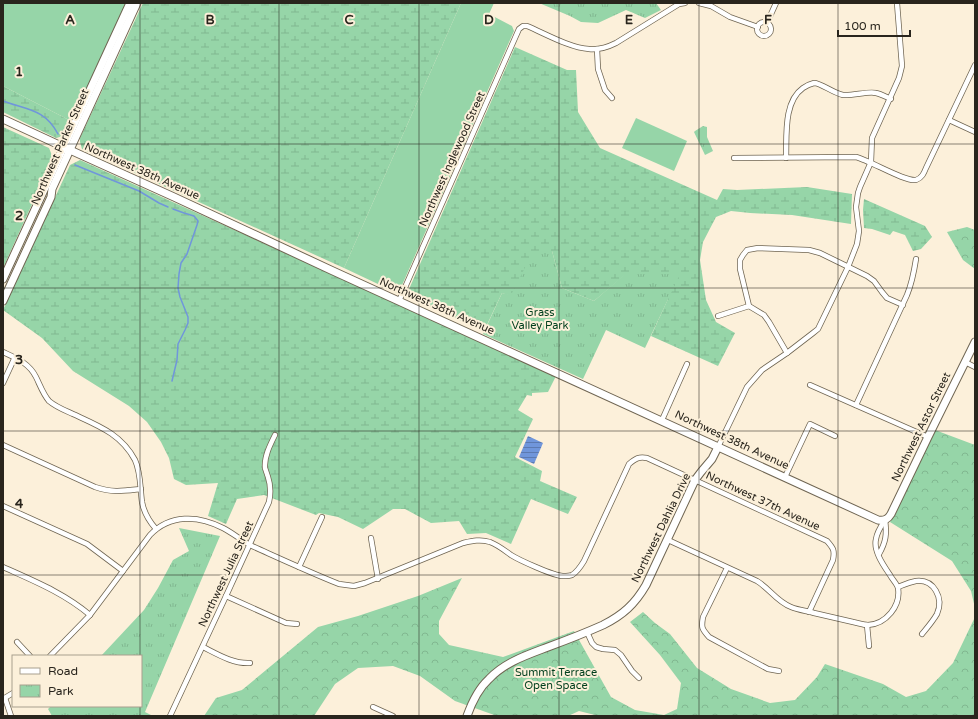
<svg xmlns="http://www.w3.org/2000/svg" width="978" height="719" viewBox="0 0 978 719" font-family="'Varela Round',sans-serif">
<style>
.grass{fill:#96d5a8}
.forest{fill:url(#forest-crowns)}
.wetland{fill:url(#wetland-marsh)}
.park{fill:url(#park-tufts)}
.water{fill:url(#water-rules)}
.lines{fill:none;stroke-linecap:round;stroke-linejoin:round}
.stream{stroke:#7096db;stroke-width:1.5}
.street-casing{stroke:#6f6552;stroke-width:6}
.secondary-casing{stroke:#6f6552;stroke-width:9}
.street{stroke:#fff;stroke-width:4.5}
.secondary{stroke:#fff;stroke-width:7}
.grid{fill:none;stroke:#29251d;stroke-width:1;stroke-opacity:0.55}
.labels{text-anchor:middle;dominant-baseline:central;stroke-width:4;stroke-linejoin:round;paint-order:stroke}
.street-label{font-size:11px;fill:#29251d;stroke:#fcf0da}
.park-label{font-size:11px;fill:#003f1d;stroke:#fcf0da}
.grid-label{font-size:13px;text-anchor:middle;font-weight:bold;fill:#29251d;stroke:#fcf0da;stroke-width:4;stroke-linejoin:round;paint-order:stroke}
</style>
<defs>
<pattern id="forest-crowns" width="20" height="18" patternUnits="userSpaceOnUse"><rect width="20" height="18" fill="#96d5a8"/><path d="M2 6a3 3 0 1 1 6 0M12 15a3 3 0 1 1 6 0" fill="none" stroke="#81b790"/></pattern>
<pattern id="wetland-marsh" width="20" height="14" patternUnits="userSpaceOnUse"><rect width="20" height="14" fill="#96d5a8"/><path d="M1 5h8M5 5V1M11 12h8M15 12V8" fill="none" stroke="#81b790"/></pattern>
<pattern id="park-tufts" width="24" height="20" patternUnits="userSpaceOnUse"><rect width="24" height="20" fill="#96d5a8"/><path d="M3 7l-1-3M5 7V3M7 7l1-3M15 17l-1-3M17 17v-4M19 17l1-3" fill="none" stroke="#81b790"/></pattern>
<pattern id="water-rules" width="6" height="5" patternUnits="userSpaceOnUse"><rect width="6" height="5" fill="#7096db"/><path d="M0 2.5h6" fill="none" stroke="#5c7ab1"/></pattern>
</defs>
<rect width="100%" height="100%" fill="#fcf0da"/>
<g class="grass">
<path d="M 3,3 L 128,3 L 86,92 L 71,121 L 3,86 Z"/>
<path d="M 461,3 L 494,3 L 489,14 L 512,26 L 514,31 L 399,292 L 397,293 L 344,268 Z"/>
<path d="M 636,118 L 687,141 L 674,171 L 622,148 Z"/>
</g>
<g class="forest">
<path d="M 967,227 L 975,230 L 975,269 L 963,260 L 947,232 Z"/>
<path d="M 935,430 L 975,445 L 975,608 L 971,591 L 952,561 L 890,522 Z"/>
<path d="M 462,578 L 439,621 L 439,634 L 449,645 L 503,657 L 574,631 L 611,697 L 635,710 L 664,715 L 677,709 L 681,683 L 660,655 L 630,622 L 643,612 L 655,623 L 670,634 L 697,668 L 731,689 L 770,703 L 795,700 L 817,677 L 825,664 L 883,684 L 906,697 L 926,691 L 953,663 L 975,617 L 975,716 L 599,716 L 579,711 L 568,716 L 497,716 L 455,701 L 420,676 L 393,666 L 358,668 L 335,684 L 314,716 L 204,716 L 216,698 L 242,690 L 318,627 L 358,616 L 418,596 Z"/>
</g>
<g class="wetland">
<path d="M 143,3 L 461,3 L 344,268 L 82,149 L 80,142 L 80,138 Z"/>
<path d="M 515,47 L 567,70 L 576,70 L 578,112 L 600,148 L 717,200 L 723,189 L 737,190 L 807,187 L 852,194 L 851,224 L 792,215 L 750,213 L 731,211 L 716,217 L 703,242 L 700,260 L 706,300 L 716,322 L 735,333 L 718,366 L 651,336 L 668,299 L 626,274 L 594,301 L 562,288 L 552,251 L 511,296 L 502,293 L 484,331 L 406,296 Z"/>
<path d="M 3,86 L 71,121 L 63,136 L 56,138 L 3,112 Z"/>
<path d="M 3,127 L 49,148 L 53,158 L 3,268 Z"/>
<path d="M 80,160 L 556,376 L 548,392 L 532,393 L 532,396 L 527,395 L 518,410 L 533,419 L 515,457 L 542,471 L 540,481 L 577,497 L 568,514 L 531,499 L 511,544 L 486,533 L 467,534 L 459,521 L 431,523 L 405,509 L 393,509 L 363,529 L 338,517 L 319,513 L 316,515 L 264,495 L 237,499 L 226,524 L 208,516 L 218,483 L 186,485 L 174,479 L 169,458 L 161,442 L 147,422 L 129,406 L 73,371 L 42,338 L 3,310 L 70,165 Z"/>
<path d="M 864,199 L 925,226 L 932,237 L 921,249 L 913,251 L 905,235 L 893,231 L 890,235 L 872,229 L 864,228 L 863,210 Z"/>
</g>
<g class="park">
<path d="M 539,3 L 656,3 L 661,10 L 645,18 L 626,10 L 598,23 L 581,22 L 570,16 Z"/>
<path d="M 703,126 L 707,127 L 707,137 L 713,151 L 705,155 L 694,132 L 695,131 Z"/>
<path d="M 552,251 L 562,288 L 594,301 L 625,274 L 680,274 L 645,348 L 606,330 L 583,379 L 483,334 L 502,293 L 511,295 L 533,252 Z"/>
<path d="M 179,528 L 220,536 L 145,712 L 153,716 L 52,716 L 48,709 L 51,706 L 141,706 L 141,656 L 101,656 L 144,610 L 158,588 L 173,560 L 189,551 Z"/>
</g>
<path class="water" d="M 528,436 L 543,443 L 534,464 L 519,457 Z"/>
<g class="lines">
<g class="stream">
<path d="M 3,101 C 27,110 45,109 58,134"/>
<path d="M 75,165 L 139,191 L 159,203 L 168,207"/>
<path d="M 172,381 L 177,360 L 178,344 L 185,330 L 188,323 L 188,317 L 180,297 L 178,288 L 179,274 L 181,263 L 187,254 L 197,225 L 198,221 L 194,216 L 184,213 L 173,209"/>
</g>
<g class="street-casing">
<g id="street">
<path d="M 699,3 L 711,6 L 730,17 L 758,27"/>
<circle cx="764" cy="29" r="7"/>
<path d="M 767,23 L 776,3"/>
<path d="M 597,49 L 598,69 L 605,90 L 612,98"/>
<path d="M 949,120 L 975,132"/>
<path d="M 734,158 L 856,157 C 871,161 905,182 916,180 C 922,178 924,173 926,168 L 975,65"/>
<path d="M 786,158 C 787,137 783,102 803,88 C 806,86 810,84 814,83 C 821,83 833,93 843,95 C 853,96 868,91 876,93 C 881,94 886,97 891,99"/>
<path d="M 399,301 L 519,29 L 523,26 L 527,26 C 544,33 570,48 589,49 C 598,50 608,47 616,43 L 679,4 L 685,3"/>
<path d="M 718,316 L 749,306"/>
<path d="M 3,352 C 16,358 29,363 36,377 C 40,385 43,394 49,401 C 56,407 64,410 73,414 C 99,426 121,434 135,460 C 141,473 140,488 142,502 C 144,513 149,521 156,529"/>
<path d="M 787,353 L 769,322 L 764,315 L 749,306 L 740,269 L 740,260 L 743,255 L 747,250 L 758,248 L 809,250 L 820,253 L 867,276 L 874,281 L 882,292 L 887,298 L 903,305"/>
<path d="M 965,362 L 975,367"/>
<path d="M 3,383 L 15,357"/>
<path d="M 810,385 L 928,437"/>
<path d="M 856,405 L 907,295 C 912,283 914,272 916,259"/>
<path d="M 662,420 L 687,364"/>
<path d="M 3,445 L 95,487 C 113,493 123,491 141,489"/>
<path d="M 718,447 L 747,387 L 762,370 L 787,353 L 813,333 L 818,329 L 848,267 L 857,244 L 859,231 L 856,207 L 858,193 L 860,187 L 871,162 L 872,138 L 899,78 L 902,66 L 897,3"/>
<path d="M 785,477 L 810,424 L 835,436"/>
<path d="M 3,506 L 87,544 L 123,571"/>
<path d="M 371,538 L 378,579"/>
<path d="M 668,540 L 757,581 C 769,588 777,602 791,607 C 798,610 807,611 814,613 C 827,616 840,619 853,622 C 858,623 864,625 868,625 C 886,624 901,606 898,588 C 897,584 892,579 890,575 C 884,566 873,551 876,539 C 877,532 881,526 885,520"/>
<path d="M 879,554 C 886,542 887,534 885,520"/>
<path d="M 3,567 C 34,581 64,593 90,615"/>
<path d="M 299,567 L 322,517"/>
<path d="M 727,568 L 703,617 C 701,628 702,629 709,637 L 768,669 L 779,671"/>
<path d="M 898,587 C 903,585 910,582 916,581 C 934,579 944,598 937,614 C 933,621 927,628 922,634"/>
<path d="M 226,596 L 286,623 L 297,624"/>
<path d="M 867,625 L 869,646"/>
<path d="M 587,632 L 592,643 L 596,647 L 603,649 L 615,650 L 621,655 L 632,671 L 639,678"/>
<path d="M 17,642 L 30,656"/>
<path d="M 203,647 C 217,654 233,664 250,663"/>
<path d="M 50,656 L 90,615 L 150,535 C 170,514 198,515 223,528 C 233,533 242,541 252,546 C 281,559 309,572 339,584 L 354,586 L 365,583 L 463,543 C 472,541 480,539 490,542 C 498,545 504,550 511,555 C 519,560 554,576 563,576 C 565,576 570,576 572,575 C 577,572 581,566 584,561 L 629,464 C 635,459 639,456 647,458 L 827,541 C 833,548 835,550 833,560 L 809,612"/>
<path d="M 5,698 L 11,716"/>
<path d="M 3,699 L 13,693"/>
<path d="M 373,707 L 393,716"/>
<path d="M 170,716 L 226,596 L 269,502 C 271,493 271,486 268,477 C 267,474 266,471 265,468 C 264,457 270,445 275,435"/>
</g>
</g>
<g class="secondary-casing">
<g id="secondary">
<path d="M 3,119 L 70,150 L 174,197 L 333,271 L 878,520 C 885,521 888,519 891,514 L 928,437 L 975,342"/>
<path d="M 3,279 L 130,3"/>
<path d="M 3,301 L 51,197 L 52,189 L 137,3"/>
<path d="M 467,716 C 472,702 478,689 489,679 C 505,662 527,655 548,647 C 567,640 585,633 603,625 C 623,615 635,604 646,585 L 695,480 L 701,472 L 712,459 L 718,447"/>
</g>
</g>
<use href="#street" class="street"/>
<use href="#secondary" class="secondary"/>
</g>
<path class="grid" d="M 140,3 L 140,656M 279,3 L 279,716M 419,3 L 419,716M 559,3 L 559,716M 699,3 L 699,716M 838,3 L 838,716M 3,144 L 975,144M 3,288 L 975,288M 3,431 L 975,431M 3,575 L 975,575M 140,706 L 140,716"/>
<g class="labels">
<g class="street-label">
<text transform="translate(60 147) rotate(-66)">Northwest Parker Street</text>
<text transform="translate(452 159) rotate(-66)">Northwest Inglewood Street</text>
<text transform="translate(142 171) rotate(24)">Northwest 38th Avenue</text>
<text transform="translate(437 306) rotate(24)">Northwest 38th Avenue</text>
<text transform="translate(921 427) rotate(-64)">Northwest Astor Street</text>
<text transform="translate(732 440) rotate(25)">Northwest 38th Avenue</text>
<text transform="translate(763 501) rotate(25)">Northwest 37th Avenue</text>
<text transform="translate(661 528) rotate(-64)">Northwest Dahlia Drive</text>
<text transform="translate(226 574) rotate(-65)">Northwest Julia Street</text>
</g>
<g class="park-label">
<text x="540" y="312">Grass<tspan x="540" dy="13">Valley Park</tspan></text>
<text x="556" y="672">Summit Terrace<tspan x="556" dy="13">Open Space</tspan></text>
</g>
</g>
<g class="grid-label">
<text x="70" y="24">A</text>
<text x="210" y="24">B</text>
<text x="349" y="24">C</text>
<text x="489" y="24">D</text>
<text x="629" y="24">E</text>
<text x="768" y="24">F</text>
<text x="19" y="76">1</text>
<text x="19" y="220">2</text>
<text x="19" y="364">3</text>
<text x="19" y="508">4</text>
</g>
<rect width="978" height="719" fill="none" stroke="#29251d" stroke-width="8"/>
<rect x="12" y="655" width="130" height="52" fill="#fcf0da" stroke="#a89f8e"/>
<rect x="20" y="668" width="20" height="6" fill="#ffffff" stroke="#a89f8e"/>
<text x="48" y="675" font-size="12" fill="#29251d">Road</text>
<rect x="20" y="685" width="20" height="12" fill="url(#park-tufts)" stroke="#a89f8e"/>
<text x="48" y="695" font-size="12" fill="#29251d">Park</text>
<path d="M838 30v6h72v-6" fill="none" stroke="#29251d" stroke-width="2"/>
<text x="844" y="30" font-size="12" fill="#29251d" stroke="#fcf0da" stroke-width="3" paint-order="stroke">100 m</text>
</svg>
